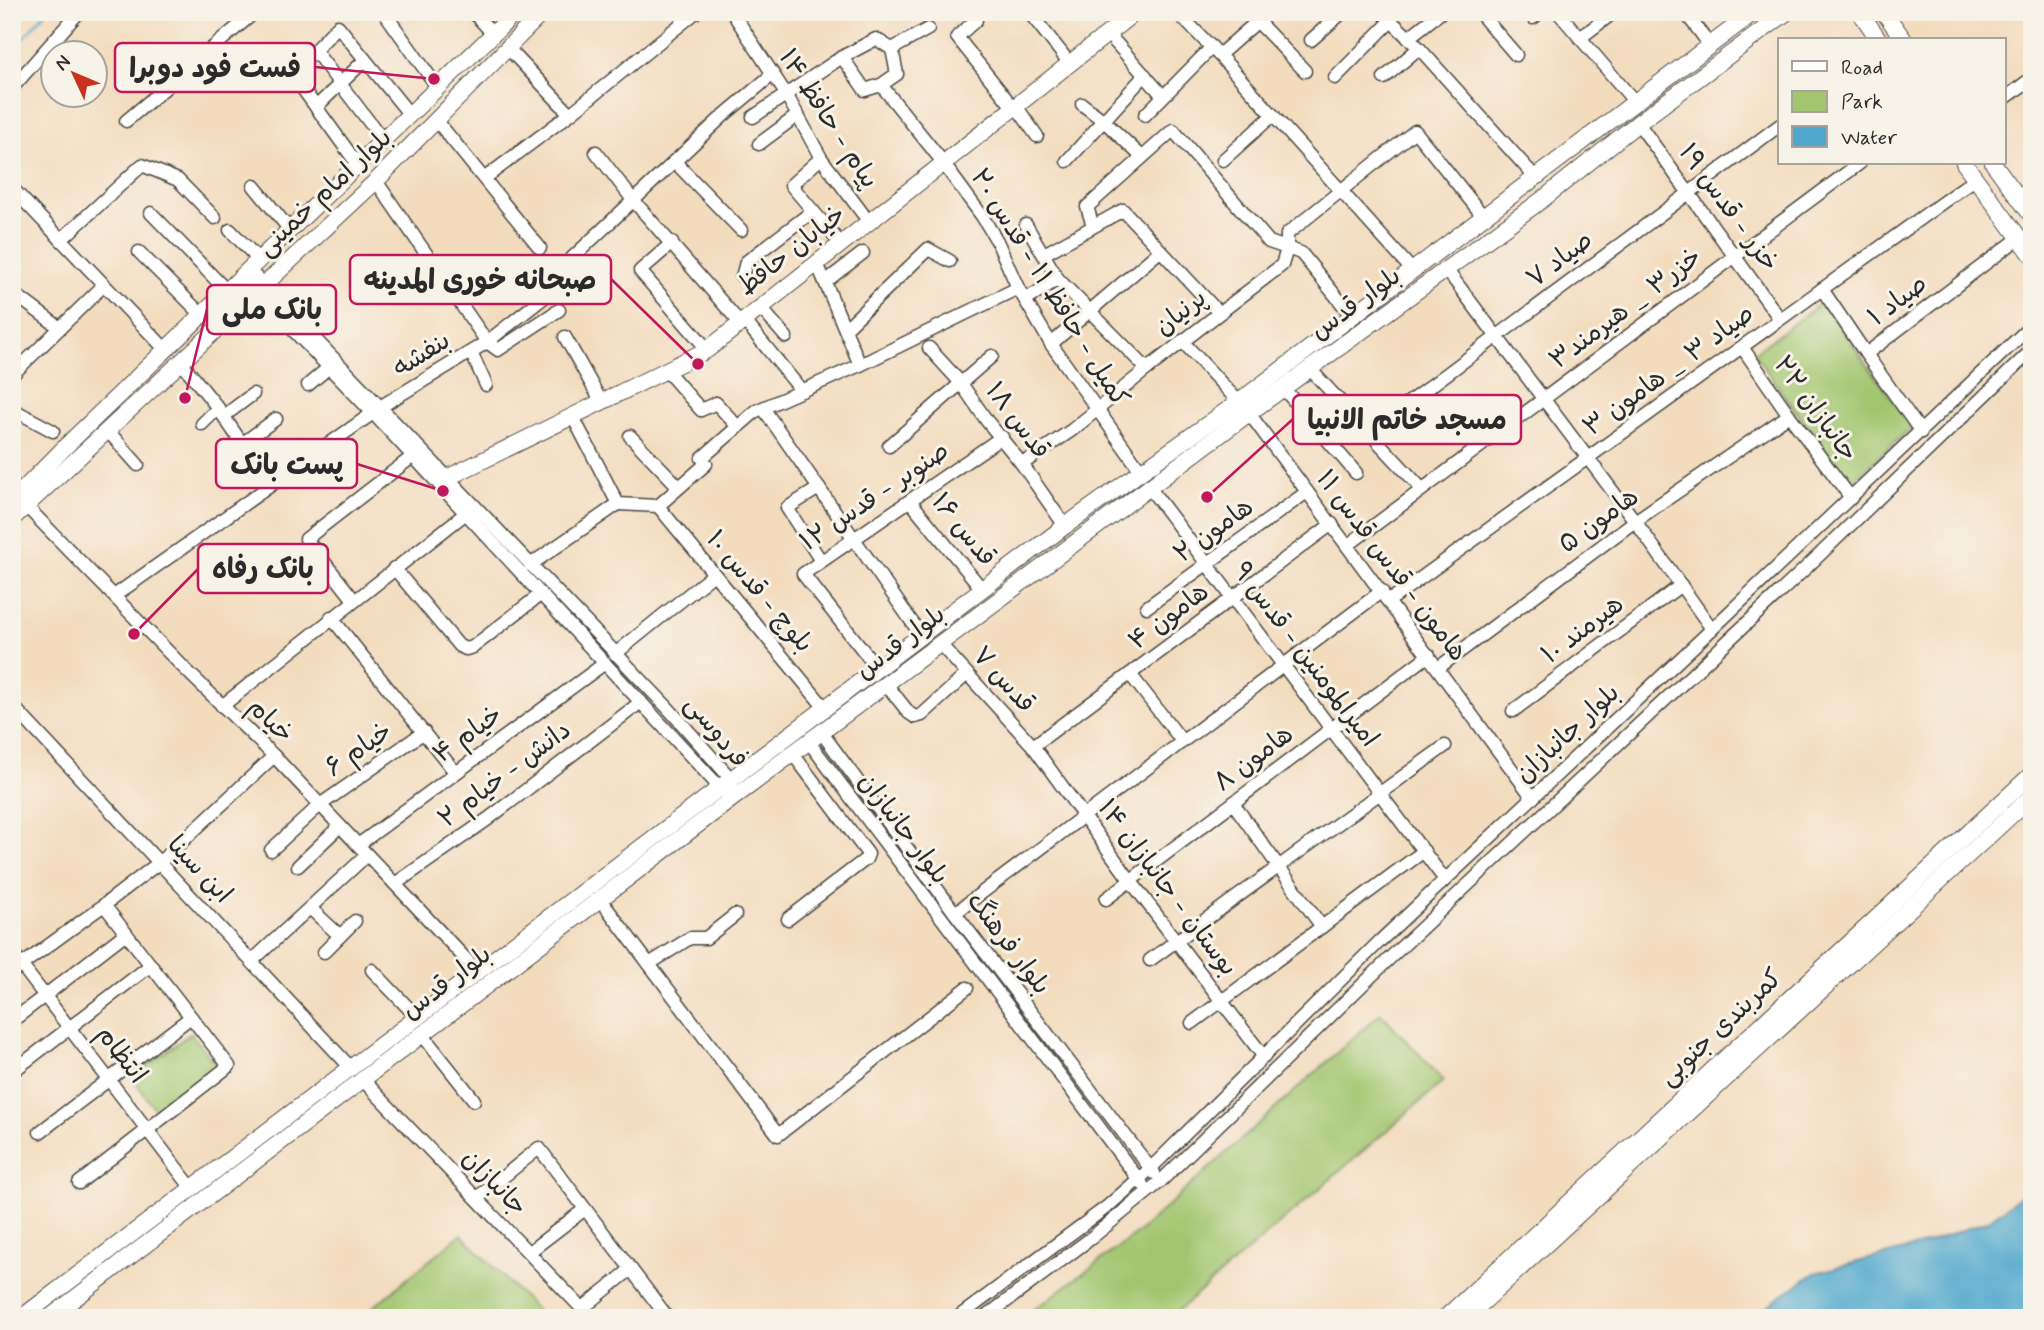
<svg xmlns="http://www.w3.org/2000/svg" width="2044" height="1330" viewBox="0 0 2044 1330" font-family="Mynerve,'Playpen Sans Arabic',sans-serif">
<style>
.green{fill:#a2c670;stroke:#66784e;stroke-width:2}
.water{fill:#51a8ce;stroke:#3e6a7c;stroke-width:2}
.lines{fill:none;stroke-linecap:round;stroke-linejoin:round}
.stream{stroke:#51a8ce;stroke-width:2.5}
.minor-casing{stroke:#494641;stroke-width:15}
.major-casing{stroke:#494641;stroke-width:18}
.minor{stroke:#fff;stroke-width:12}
.major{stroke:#fff;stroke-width:16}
.labels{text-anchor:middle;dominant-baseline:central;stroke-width:6;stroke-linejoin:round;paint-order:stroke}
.street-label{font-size:26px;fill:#2b2b2b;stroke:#f7f3e8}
.leader{fill:none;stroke:#c2185b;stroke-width:2.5}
.callout-dot{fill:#c2185b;stroke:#f7f3e8;stroke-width:2.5}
.callout{fill:#f7f3e8;stroke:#c2185b;stroke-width:2.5}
.callout-label{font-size:28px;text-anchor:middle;font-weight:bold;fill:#2b2b2b}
</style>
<rect width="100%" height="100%" fill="#f7f3e8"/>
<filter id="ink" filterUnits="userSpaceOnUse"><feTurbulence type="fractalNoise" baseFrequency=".0143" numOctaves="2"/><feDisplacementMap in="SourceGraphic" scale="14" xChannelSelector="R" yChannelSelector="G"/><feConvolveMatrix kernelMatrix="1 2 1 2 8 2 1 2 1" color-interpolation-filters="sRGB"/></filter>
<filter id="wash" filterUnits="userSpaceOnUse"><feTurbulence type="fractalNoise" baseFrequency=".00686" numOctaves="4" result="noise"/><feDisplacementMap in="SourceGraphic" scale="28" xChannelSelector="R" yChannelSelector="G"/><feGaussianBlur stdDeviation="1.57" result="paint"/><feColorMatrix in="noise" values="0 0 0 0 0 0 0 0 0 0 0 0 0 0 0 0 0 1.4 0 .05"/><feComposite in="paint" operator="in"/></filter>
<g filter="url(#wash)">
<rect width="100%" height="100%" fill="#f3dcbe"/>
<g class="green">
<path d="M 1822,302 L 1912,427 L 1848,485 L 1754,353 Z"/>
<path d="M 1381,1013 L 1444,1081 L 1170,1318 L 1023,1318 L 1140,1231 Z"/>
<path d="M 191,1033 L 219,1069 L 159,1115 L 132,1077 Z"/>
<path d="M 461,1234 L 544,1318 L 360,1318 Z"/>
</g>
<path class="water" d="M 2032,1187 L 2032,1318 L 1755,1318 L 1774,1301 L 1815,1273 L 1920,1246 L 1989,1220 Z"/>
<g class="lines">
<path class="stream" d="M 12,51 L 46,12"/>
</g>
</g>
<g filter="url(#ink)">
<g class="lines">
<g class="minor-casing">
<g id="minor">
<path d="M 384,12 L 438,88"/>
<path d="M 473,12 L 494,35"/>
<path d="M 732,12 L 786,94 L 821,158 L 863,214"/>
<path d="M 1029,12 L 1064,56"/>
<path d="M 1177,12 L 1219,55 L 1412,270"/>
<path d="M 1382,12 L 1419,48 L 1535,177"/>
<path d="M 1479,12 L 1516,55"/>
<path d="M 1558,12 L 1634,101"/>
<path d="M 1685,12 L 1709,44"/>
<path d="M 1533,18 L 1540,12"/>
<path d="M 976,20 L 957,37 L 1008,101"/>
<path d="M 1257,21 L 1305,71"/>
<path d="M 1108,34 L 1163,96"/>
<path d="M 1408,38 L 1441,12"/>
<path d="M 1580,38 L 1614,12"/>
<path d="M 1311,40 L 1343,12"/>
<path d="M 507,47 L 570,114"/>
<path d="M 892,49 L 928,29"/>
<path d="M 315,51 L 383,140"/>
<path d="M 1219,55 L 1268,12"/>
<path d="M 1335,78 L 1391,21"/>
<path d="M 1384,78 L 1419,48"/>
<path d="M 881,85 L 938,156"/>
<path d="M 12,88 L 79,12"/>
<path d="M 2004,99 L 2032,78"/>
<path d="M 1082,104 L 1104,121 L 1142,157"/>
<path d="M 1016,106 L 1037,136"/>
<path d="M 316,107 L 365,60"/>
<path d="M 1145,115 L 1212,47"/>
<path d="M 753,117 L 842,57 L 876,39 L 892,49 L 897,74 L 881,85 L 865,90 L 842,57"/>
<path d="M 126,121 L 255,12"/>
<path d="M 437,121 L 540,248"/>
<path d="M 1638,123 L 1780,319"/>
<path d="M 759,144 L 798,115"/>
<path d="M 596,152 L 633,200 L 734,316"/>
<path d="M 821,158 L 791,185 L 835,237"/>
<path d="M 1223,160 L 1273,115"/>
<path d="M 674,161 L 741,230"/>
<path d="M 1067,161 L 1145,75"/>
<path d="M 943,163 L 982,216 L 997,241 L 1018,288 L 1051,344 L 1141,471"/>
<path d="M 358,165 L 292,74 L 338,26 L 410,115"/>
<path d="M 485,178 L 570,114 L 696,12"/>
<path d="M 376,181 L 487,342 L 498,350 L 559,310"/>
<path d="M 254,186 L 290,230"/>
<path d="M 12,188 L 166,350"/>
<path d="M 151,213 L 227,291"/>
<path d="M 1026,225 L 1058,279 L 1147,369"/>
<path d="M 1093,226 L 1087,207 L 1173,130 L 1269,242 L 1301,253 L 1352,316"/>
<path d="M 230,230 L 259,260"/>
<path d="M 61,240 L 142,165 L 178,180 L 215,218"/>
<path d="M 672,243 L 640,271 L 701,342"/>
<path d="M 139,252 L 202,315"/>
<path d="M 1044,254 L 1123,210 L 1219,313"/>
<path d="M 817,263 L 860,365"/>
<path d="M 1446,269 L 1635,521 L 1712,629"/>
<path d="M 249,270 L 668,708 L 731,779 L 732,787"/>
<path d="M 242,277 L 373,413 L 724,792"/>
<path d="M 742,277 L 746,262 L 813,211"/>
<path d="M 825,282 L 863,253"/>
<path d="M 1822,289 L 1866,354 L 2019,238"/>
<path d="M 12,292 L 60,328"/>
<path d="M 1025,300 L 1058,279"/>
<path d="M 760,307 L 786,337"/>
<path d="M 744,320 L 802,391"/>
<path d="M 845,329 L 928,249 L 950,261"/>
<path d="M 565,337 L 597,394"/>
<path d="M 1182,341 L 1249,413 L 1533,798"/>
<path d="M 1051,344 L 1160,251"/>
<path d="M 1742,347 L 1789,415 L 1851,498"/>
<path d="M 929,348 L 960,382 L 987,421 L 1022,464 L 1065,526"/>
<path d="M 471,352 L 486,385"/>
<path d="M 1866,354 L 1921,432"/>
<path d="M 181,362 L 218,408 L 270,485"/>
<path d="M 1309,368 L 1422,489"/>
<path d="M 666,370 L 701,410 L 716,403 L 738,427"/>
<path d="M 12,375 L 104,285"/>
<path d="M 308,385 L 328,368"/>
<path d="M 1283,388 L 1356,473"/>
<path d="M 380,407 L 487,342 L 547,295 L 570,260 L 723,116 L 773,74"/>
<path d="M 763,408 L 921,635"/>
<path d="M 12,409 L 53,431"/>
<path d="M 224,416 L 253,394"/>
<path d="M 573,417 L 618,504 L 658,506"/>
<path d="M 202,424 L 218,408"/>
<path d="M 108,431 L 138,465"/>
<path d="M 1369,432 L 1780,125"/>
<path d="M 630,436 L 679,487"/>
<path d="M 243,443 L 276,419"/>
<path d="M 889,446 L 992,356"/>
<path d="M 1022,464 L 1072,430 L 1147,369 L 1282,265 L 1287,249 L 1287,234 L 1415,131 L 1483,216"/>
<path d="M 1149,487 L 1445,880"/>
<path d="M 819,488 L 787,508 L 821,561"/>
<path d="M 910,501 L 982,589"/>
<path d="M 26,506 L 183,667 L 274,756 L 478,972"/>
<path d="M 658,506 L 706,464 L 702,458 L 756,411 L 860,365 L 1018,288"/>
<path d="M 658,506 L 825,708"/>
<path d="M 1348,545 L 1860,163"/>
<path d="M 530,565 L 618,504"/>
<path d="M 394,568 L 459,646 L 466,649 L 473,647 L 541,594"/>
<path d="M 114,596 L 373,413"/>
<path d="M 354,600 L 306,539 L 412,457"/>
<path d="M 1389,601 L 1975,179"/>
<path d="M 1147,607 L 1307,492"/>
<path d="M 331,617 L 455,772"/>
<path d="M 940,644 L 1033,746 L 1130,880 L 1264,1057"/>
<path d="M 615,654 L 714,574"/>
<path d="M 877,668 L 803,574 L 1002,437"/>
<path d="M 1438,668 L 1635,521 L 1789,415"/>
<path d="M 1130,674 L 1182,741"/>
<path d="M 886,684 L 909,713 L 915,717 L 922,715 L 967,674"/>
<path d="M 12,705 L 351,1068"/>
<path d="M 222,706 L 466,513"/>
<path d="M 1513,711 L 1681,585"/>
<path d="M 822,733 L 955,913 L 1154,1173"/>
<path d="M 809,742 L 1142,1184"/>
<path d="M 1033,746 L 1332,524"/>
<path d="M 1233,803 L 1322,927"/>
<path d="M 358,845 L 605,663"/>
<path d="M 271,850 L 320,805 L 424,732"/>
<path d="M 298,866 L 340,826"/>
<path d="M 395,884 L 488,819 L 641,702"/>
<path d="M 600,899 L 778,1135 L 967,988"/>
<path d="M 1106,899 L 1429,655"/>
<path d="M 310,908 L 340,936"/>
<path d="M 955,913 L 1382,591"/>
<path d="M 788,919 L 866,859 L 868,854 L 793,754"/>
<path d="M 324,952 L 355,921"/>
<path d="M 12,953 L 191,1187"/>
<path d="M 253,960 L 367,855"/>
<path d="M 1150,960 L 1445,746"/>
<path d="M 649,964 L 690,938 L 706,938 L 735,915"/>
<path d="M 372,970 L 417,1017"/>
<path d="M 12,972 L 104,905 L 160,862 L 274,756"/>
<path d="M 12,1021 L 126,933"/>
<path d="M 1192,1023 L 1424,851"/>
<path d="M 421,1033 L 474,1100"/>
<path d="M 12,1072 L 151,965"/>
<path d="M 363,1080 L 591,1318"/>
<path d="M 40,1132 L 191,1017"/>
<path d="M 79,1183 L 229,1066 L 104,905"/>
<path d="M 477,1198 L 539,1148 L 668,1318"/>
<path d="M 529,1252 L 585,1209"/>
<path d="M 583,1308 L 631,1269"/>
<path d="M 957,1318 L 1108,1206 L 1150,1169 L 1380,941 L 1712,629 L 2032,325"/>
<path d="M 984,1318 L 1090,1239 L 1161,1181 L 1392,956 L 1810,564 L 2032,350"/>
</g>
</g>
<g class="major-casing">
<g id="major">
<path d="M 1860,12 L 1879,40"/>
<path d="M 1884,12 L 1904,40"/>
<path d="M 1964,163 L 2032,255"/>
<path d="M 1993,163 L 2032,216"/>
<path d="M 447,478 L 707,350 L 1135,12"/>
<path d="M 12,501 L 71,441 L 516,12"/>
<path d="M 12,519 L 376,181 L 543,12"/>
<path d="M 21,1318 L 1065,526 L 1240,401 L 1754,12"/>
<path d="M 49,1318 L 733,798 L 1249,413 L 1543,199 L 1638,123 L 1787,12"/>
<path d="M 1445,1318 L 2032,774"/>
<path d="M 1466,1318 L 2032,796"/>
</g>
</g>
<use href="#minor" class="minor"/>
<use href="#major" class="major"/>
</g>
</g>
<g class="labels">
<g class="street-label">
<text transform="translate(828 119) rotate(57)">پیام - حافظ ۱۴</text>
<text transform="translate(325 193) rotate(-43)">بلوار امام خمینی</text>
<text transform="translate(1728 208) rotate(54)">خزر - قدس ۱۹</text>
<text transform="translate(792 251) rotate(-38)">خیابان حافظ</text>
<text transform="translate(1560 260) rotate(-37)">صیاد ۷</text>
<text transform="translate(1049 288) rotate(58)">کمیل - حافظ ۱۱ - قدس ۲۰</text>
<text transform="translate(1898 301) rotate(-37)">صیاد ۱</text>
<text transform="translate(1356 304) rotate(-36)">بلوار قدس</text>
<text transform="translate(1626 309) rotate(-37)">خزر۳ _ هیرمند۳</text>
<text transform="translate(1181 313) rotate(-38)">پرنیان</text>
<text transform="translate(422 355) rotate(-32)">بنفشه</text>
<text transform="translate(1669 371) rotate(-36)">صیاد ۳ _ هامون ۳</text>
<text transform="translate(1815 409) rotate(54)">جانبازان ۲۲</text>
<text transform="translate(1017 421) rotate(53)">قدس ۱۸</text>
<text transform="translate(875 497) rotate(-34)">صنوبر - قدس ۱۲</text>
<text transform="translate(1599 521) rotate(-36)">هامون ۵</text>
<text transform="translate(963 530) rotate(51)">قدس ۱۶</text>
<text transform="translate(1214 531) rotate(-36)">هامون ۲</text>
<text transform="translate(1391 566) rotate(53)">هامون - قدس قدس ۱۱</text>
<text transform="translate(759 592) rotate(50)">بلوچ - قدس ۱۰</text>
<text transform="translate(1169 617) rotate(-37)">هامون ۴</text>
<text transform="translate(1583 630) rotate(-37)">هیرمند ۱۰</text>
<text transform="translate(901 643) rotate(-37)">بلوار قدس</text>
<text transform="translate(1305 655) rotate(53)">امیرالمومنین - قدس ۹</text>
<text transform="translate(1003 680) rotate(48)">قدس ۷</text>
<text transform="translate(270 721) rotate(44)">خیام</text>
<text transform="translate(716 732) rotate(51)">فردوسی</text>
<text transform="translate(1568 734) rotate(-43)">بلوار جانبازان</text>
<text transform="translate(468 735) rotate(-36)">خیام ۴</text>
<text transform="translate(359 750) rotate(-35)">خیام ۶</text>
<text transform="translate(1254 759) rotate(-37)">هامون ۸</text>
<text transform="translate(505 775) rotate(-37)">دانش - خیام ۲</text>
<text transform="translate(903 829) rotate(53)">بلوار جانبازان</text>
<text transform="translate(199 870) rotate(47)">ابن سینا</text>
<text transform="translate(1167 888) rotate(53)">بوستان - جانبازان ۱۴</text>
<text transform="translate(1008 944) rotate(53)">بلوار فرهنگ</text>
<text transform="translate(447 983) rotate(-37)">بلوار قدس</text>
<text transform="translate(1721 1028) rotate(-43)">کمربندی جنوبی</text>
<text transform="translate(121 1055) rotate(53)">انتظام</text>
<text transform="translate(494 1183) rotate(46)">جانبازان</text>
</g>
</g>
<path class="leader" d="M434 79L315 67M698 364L611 279M185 398L207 309M1207 497L1293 419M443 491L357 464M134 634L198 569"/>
<g class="callout-dot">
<circle cx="434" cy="79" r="7"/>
<circle cx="698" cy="364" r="7"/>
<circle cx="185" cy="398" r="7"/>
<circle cx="1207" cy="497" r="7"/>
<circle cx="443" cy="491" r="7"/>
<circle cx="134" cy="634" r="7"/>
</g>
<g class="callout">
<rect x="115" y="43" width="200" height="49" rx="7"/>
<rect x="350" y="255" width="261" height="49" rx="7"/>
<rect x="207" y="285" width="129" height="49" rx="7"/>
<rect x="1293" y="395" width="228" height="49" rx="7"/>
<rect x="216" y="439" width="141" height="49" rx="7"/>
<rect x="198" y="544" width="130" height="49" rx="7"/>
</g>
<g class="callout-label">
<text x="215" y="77">فست فود دوبرا</text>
<text x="480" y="289">صبحانه خوری المدینه</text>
<text x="272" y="319">بانک ملی</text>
<text x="1407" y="429">مسجد خاتم الانبیا</text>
<text x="287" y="474">پست بانک</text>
<text x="263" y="578">بانک رفاه</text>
</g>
<rect width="2044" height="1330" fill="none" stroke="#f7f3e8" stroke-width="42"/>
<rect x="1778" y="38" width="228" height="126" fill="#f7f3e8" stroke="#a5a39c" stroke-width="2"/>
<rect x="1792" y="61" width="35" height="10" fill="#ffffff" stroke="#a5a39c" stroke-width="2"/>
<text x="1841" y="74" font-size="21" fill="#2b2b2b">Road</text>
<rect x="1792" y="91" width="35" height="21" fill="#a2c670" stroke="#a5a39c" stroke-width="2"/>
<text x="1841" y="108" font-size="21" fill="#2b2b2b">Park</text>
<rect x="1792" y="126" width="35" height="21" fill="#51a8ce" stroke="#a5a39c" stroke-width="2"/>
<text x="1841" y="144" font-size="21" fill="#2b2b2b">Water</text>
<g transform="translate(74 74) rotate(314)"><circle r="33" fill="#f7f3e8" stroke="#a5a39c" stroke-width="2"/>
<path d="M0-5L12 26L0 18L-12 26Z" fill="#c8321e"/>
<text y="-10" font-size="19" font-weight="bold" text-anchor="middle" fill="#2b2b2b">N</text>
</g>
</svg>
